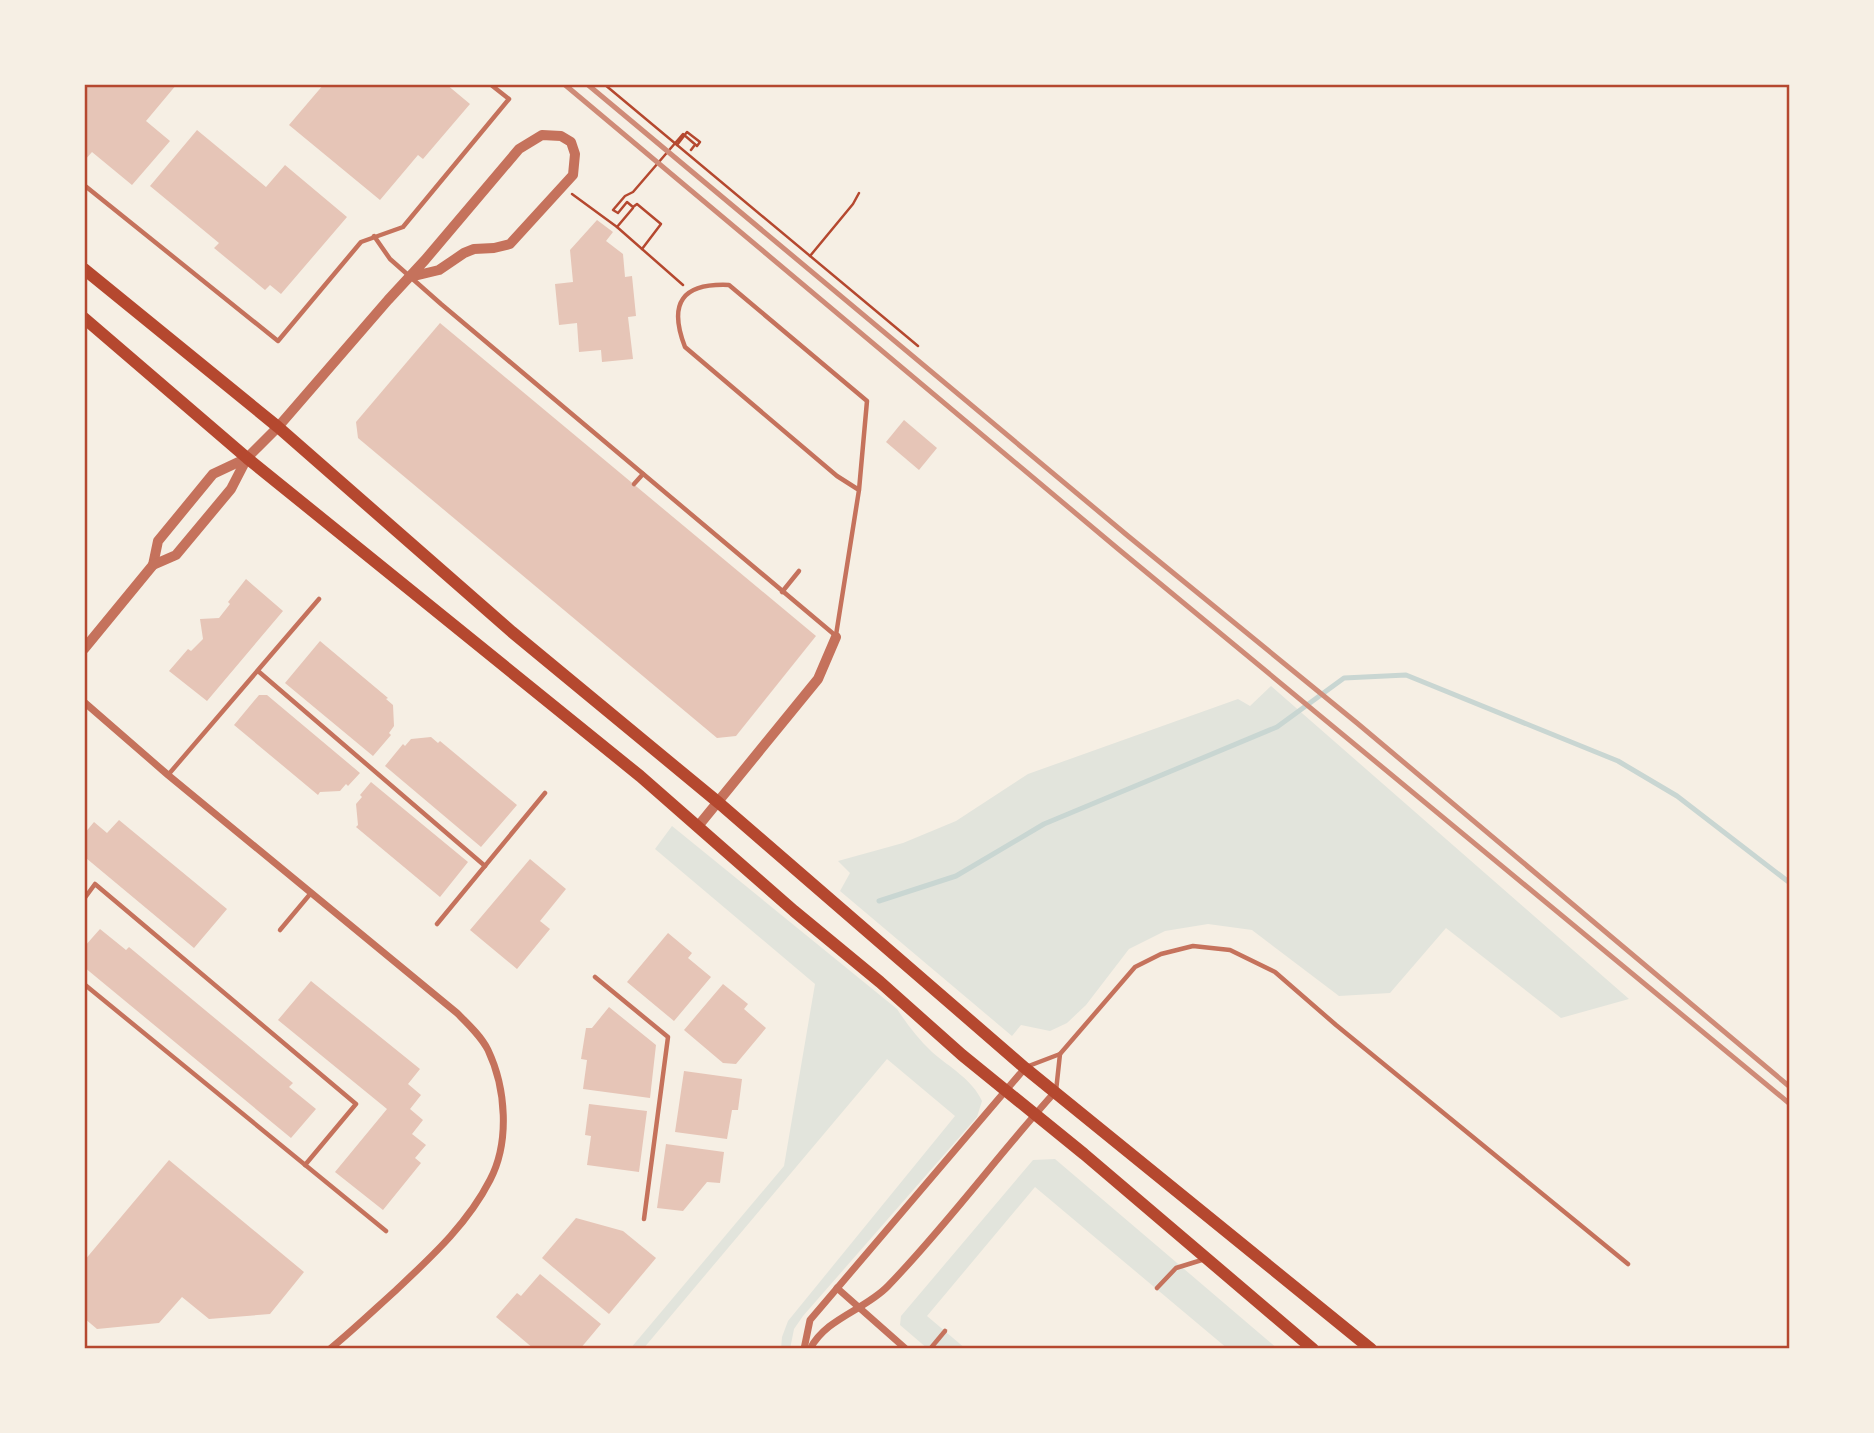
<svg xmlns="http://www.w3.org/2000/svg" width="1874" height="1433" viewBox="0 0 1874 1433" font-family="Inter,sans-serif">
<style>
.green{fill:#e2e4dc}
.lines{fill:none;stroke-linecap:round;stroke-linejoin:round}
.stream{stroke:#c9d6d2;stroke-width:5}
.building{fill:#e6c5b7}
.path{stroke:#b5482f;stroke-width:2.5}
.service{stroke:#c5725c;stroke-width:4.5}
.minor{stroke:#c5725c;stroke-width:7}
.tertiary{stroke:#c5725c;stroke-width:10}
.secondary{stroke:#b5482f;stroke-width:12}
.rail{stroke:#cf8b77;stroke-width:5}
.neatline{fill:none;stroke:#b5482f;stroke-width:2.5}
</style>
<rect width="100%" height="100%" fill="#f6efe4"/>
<g class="green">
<path d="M 1271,686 L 1629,999 L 1561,1018 L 1446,928 L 1390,993 L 1339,996 L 1252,930 L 1208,924 L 1165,931 L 1129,949 L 1086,1005 L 1067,1023 L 1050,1031 L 1021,1025 L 1012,1036 L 840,891 L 850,873 L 838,861 L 903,843 L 956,821 L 1028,774 L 1238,699 L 1250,706 Z"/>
<path d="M 672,826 L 897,1009 C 907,1024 918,1039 932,1052 C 949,1067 972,1079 982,1101 L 977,1117 L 803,1316 L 794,1329 L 790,1349 L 781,1349 L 782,1337 L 788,1321 L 955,1116 L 887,1059 L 643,1349 L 630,1349 L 784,1166 L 815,984 L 655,849 Z"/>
<path d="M 1055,1159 L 1278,1349 L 1228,1349 L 1035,1187 L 927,1316 L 966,1349 L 928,1349 L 900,1325 L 901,1316 L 1033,1160 Z"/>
</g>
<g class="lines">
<path class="stream" d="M 879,901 L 956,876 L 1044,824 L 1277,727 L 1344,678 L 1406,675 L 1618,761 L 1677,796 L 1790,883"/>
</g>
<g class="building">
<path d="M 84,84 L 177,84 L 146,121 L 170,141 L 132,185 L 92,152 L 84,161 Z"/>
<path d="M 324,84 L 446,84 L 470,104 L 423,159 L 418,155 L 380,200 L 289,125 Z"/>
<path d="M 197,130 L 266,187 L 285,165 L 347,217 L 281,294 L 270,285 L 265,290 L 214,248 L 219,243 L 150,186 Z"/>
<path d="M 597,220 L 613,232 L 606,241 L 623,254 L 625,277 L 632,276 L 636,316 L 628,317 L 633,359 L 602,362 L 601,350 L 579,352 L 577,323 L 559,325 L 555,284 L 573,282 L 570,250 Z"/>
<path d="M 440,323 L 816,636 L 736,736 L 717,738 L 358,438 L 356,422 Z"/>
<path d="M 904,420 L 937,448 L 919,470 L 886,442 Z"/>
<path d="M 246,579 L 283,611 L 207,701 L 169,671 L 188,649 L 191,651 L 203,639 L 200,619 L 219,618 L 230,604 L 228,602 Z"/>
<path d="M 320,641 L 388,698 L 386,699 L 393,705 L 394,726 L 389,733 L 391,735 L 373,756 L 285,683 Z"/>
<path d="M 259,695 L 267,695 L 360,773 L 348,786 L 346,784 L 340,791 L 320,792 L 318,795 L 234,725 Z"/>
<path d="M 431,737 L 438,743 L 440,741 L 517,805 L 481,847 L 385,766 L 403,744 L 405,746 L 411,739 Z"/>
<path d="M 371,782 L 468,862 L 440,897 L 356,827 L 358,825 L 356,804 L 362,797 L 360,795 Z"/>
<path d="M 119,820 L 227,909 L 194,948 L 86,858 L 84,860 L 84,834 L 94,822 L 107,833 Z"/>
<path d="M 530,859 L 566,889 L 540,921 L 550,929 L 517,969 L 470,930 Z"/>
<path d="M 100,929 L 126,950 L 129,947 L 293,1083 L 289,1087 L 316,1109 L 291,1138 L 84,967 L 84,947 Z"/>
<path d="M 668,933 L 692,953 L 688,958 L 711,977 L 674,1021 L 627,982 Z"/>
<path d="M 311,981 L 420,1069 L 408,1084 L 421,1095 L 410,1109 L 423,1120 L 412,1134 L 426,1145 L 415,1158 L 421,1163 L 383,1210 L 335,1172 L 387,1109 L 278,1020 Z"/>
<path d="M 723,984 L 748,1004 L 744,1009 L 766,1028 L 736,1064 L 723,1063 L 684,1030 Z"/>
<path d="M 609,1007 L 656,1045 L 650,1098 L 583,1089 L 587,1060 L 581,1059 L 586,1028 L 592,1028 Z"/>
<path d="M 684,1071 L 742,1079 L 738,1110 L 732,1110 L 727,1139 L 675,1132 Z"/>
<path d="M 589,1104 L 647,1111 L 639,1172 L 587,1165 L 591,1136 L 585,1135 Z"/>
<path d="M 666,1144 L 724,1152 L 720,1183 L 707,1182 L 683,1211 L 657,1208 Z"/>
<path d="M 169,1160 L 304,1272 L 270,1314 L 209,1319 L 182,1297 L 159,1323 L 97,1329 L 84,1318 L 84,1261 Z"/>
<path d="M 576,1218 L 623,1231 L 656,1258 L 609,1314 L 542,1258 Z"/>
<path d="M 540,1274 L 601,1324 L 580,1349 L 534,1349 L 496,1317 L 517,1293 L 521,1296 Z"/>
</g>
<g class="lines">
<g class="path">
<path d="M 604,84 L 918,346"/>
<path d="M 691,150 L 694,146"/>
<path d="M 572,194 L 617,227 L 633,208"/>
<path d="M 617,227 L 683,285"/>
<path d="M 642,249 L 661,224 L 637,204 L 633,207 L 627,202 L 618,213 L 613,210 L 625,196 L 633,192 L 683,134 L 697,146 L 700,142 L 687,132 L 677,145"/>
<path d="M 810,256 L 853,204 L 859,193"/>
</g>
<g class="service">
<path d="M 84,185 L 278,341 L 361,242 L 403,227 L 509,99 L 490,84"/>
<path d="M 374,236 L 390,259 L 441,304 L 836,636"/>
<path d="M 634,484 L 643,474"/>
<path d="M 782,592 L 799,571"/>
<path d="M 836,635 L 859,490 L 867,401 L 729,285 C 682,283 668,303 685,347 L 837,476 L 859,490"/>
<path d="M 258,671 L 485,866"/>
<path d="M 168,775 L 319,599"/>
<path d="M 84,899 L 95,884 L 356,1104 L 305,1165"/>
<path d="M 437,924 L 545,793"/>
<path d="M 280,930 L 311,893"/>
<path d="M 595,977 L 668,1037 L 644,1219"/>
<path d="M 84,984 L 386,1231"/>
<path d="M 1026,1067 L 1060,1054 L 1135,967 L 1161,954 L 1193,946 L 1230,950 L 1275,972 L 1336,1025 L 1628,1264"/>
<path d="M 1056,1091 L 1060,1054"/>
<path d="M 1157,1288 L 1176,1268 L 1205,1259"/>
<path d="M 930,1349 L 945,1331"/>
</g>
<g class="minor">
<path d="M 84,702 L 168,775 L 457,1013 C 468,1024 481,1036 488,1050 C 506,1088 510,1142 490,1180 C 467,1225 430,1258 394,1292 C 373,1311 352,1331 330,1349"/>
<path d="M 837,1288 L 906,1349"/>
<path d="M 804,1349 L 810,1320 L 1025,1068"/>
<path d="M 810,1349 C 826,1318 865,1310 888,1286 C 947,1225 998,1155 1055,1092"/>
</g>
<g class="tertiary">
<path d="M 153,565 L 158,541 L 213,474 L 247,458"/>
<path d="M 84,649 L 153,565 L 176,555 L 231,489 L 247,458 L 278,427 L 388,300 L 425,260 L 519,149 L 542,135 L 561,136 L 571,142 L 575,154 L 573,175 L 510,244 L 494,248 L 474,249 L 464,253 L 439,270 L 410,277"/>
<path d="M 699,825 L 818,679 L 836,637"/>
</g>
<g class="secondary">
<path d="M 84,269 L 278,427 L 512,632 L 719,803 L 1025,1068 L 1371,1349"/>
<path d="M 84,318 L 247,458 L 640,776 L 794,911 L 880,982 L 962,1055 L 1084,1154 L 1313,1349"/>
</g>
<g class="rail">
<path d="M 564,84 L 1117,548 L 1790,1104"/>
<path d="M 587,84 L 1128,536 L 1357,723 L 1790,1087"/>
</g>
</g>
<rect width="1874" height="1433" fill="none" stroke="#f6efe4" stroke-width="172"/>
<rect x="86" y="86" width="1702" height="1261" class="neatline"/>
</svg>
